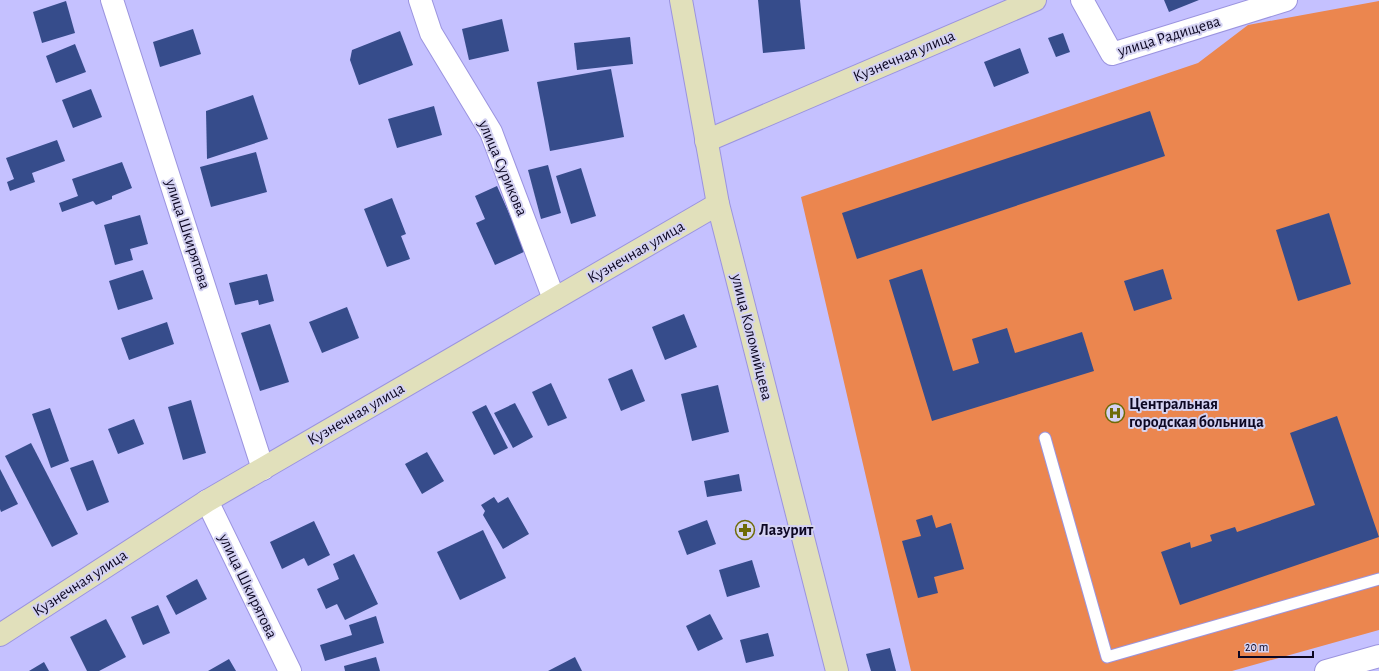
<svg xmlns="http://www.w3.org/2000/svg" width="1379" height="671" viewBox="0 0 1379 671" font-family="'Alegreya Sans',sans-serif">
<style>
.green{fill:#eb864f}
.building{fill:#364c8b}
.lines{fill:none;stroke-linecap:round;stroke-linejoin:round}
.service-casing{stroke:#9b94df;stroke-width:13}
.minor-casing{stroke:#9b94df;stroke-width:24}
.secondary-casing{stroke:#9b94df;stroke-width:24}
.service{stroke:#fff;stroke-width:11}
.minor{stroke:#fff;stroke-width:22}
.secondary{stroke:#e1e0bb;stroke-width:22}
.labels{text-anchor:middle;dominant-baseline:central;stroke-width:4;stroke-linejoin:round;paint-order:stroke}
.street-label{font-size:16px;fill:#0c0722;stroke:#d4d2f2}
.poi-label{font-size:16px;font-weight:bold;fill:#0c0722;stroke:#d4d2f2;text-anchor:start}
</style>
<rect width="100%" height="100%" fill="#c5c1ff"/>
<path class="green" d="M 1379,1 L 1379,630 L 1232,671 L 911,671 L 801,197 L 1198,63 L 1248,25 Z"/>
<g class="building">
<path d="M 758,0 L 800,0 L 805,49 L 763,53 Z"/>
<path d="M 1164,0 L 1199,0 L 1169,12 Z"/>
<path d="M 66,1 L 75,33 L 42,43 L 33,12 Z"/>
<path d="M 502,19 L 509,51 L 469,60 L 462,29 Z"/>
<path d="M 193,29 L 201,54 L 160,67 L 153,42 Z"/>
<path d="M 400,31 L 413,65 L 359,85 L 350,60 L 352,50 Z"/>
<path d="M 1063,33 L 1070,52 L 1056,57 L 1048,38 Z"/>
<path d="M 630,37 L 633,64 L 577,70 L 574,43 Z"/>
<path d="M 75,44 L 86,72 L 56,83 L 46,56 Z"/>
<path d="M 1020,48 L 1029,73 L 994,87 L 984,62 Z"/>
<path d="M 611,69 L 624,137 L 550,151 L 537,82 Z"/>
<path d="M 91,89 L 102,117 L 73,128 L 62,100 Z"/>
<path d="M 253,95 L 268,139 L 207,159 L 206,111 Z"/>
<path d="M 434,106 L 442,135 L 397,148 L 388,119 Z"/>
<path d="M 1150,111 L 1165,156 L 857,259 L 842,213 Z"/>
<path d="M 57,140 L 65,161 L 32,173 L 35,182 L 10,191 L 7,182 L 14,179 L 6,158 Z"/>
<path d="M 256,152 L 267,192 L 211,207 L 200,167 Z"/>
<path d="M 122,162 L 132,188 L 112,196 L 112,199 L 96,205 L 93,201 L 62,212 L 59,203 L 78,196 L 72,179 Z"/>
<path d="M 548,165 L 561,213 L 541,219 L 528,170 Z"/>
<path d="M 581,168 L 596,216 L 571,224 L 556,176 Z"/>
<path d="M 497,186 L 526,251 L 495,265 L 476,223 L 485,219 L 475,196 Z"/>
<path d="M 392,198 L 406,234 L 401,236 L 410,259 L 387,267 L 364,209 Z"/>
<path d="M 1329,213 L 1351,284 L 1298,301 L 1276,230 Z"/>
<path d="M 140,215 L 148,244 L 130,249 L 133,260 L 115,265 L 104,225 Z"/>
<path d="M 922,269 L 953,371 L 979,363 L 972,339 L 1007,328 L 1015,353 L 1082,332 L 1094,371 L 932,421 L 889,280 Z"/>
<path d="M 1163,269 L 1172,299 L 1134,311 L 1124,281 Z"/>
<path d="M 143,270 L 153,299 L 118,310 L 109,281 Z"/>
<path d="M 267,274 L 274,301 L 259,305 L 258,300 L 235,305 L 229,283 Z"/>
<path d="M 347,307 L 359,338 L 322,353 L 309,322 Z"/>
<path d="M 684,314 L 697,347 L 665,360 L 652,327 Z"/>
<path d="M 167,322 L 174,344 L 129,360 L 121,338 Z"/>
<path d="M 270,324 L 289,382 L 260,391 L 241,333 Z"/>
<path d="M 632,369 L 645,401 L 621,411 L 608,379 Z"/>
<path d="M 551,383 L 567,418 L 548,426 L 532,392 Z"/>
<path d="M 718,385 L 729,432 L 692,441 L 681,394 Z"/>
<path d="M 191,400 L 206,453 L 183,460 L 168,407 Z"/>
<path d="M 515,403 L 533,437 L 513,448 L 494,413 Z"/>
<path d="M 486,405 L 508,448 L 494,455 L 472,412 Z"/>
<path d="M 50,408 L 69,461 L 51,468 L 32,414 Z"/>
<path d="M 1337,416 L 1379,537 L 1180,605 L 1161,552 L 1190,542 L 1191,548 L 1212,541 L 1210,535 L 1235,527 L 1237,532 L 1315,505 L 1290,433 Z"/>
<path d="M 134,419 L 144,444 L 118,454 L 108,429 Z"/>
<path d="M 31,443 L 78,534 L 52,547 L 5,456 Z"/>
<path d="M 427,452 L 444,481 L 422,494 L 405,464 Z"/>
<path d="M 93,460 L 109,502 L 87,511 L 70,468 Z"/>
<path d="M 0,469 L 18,504 L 1,512 L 0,509 Z"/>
<path d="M 739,474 L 742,491 L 707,497 L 704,481 Z"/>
<path d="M 494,497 L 498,503 L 508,497 L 529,534 L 503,549 L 483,515 L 485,511 L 481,505 Z"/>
<path d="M 932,515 L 936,528 L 951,523 L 964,569 L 934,577 L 938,593 L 918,598 L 902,541 L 921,536 L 916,520 Z"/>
<path d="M 707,520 L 716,544 L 687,555 L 678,531 Z"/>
<path d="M 314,521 L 330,555 L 308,566 L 304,558 L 282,569 L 270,542 Z"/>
<path d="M 483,530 L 506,578 L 460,600 L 437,552 Z"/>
<path d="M 354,554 L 378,604 L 345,620 L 337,604 L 326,609 L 317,589 L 339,579 L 333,564 Z"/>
<path d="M 752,560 L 760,587 L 727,597 L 719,570 Z"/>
<path d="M 197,579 L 207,599 L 176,615 L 166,596 Z"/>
<path d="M 158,605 L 170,633 L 143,645 L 131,617 Z"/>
<path d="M 710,614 L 723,639 L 698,651 L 686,626 Z"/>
<path d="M 376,616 L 384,643 L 325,661 L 320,645 L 352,635 L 349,625 Z"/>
<path d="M 106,619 L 126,657 L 99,671 L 87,671 L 70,637 Z"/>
<path d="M 768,633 L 774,656 L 746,663 L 740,640 Z"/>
<path d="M 890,648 L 896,671 L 871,671 L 866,654 Z"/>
<path d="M 376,657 L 380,671 L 345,671 L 344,666 Z"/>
<path d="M 575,657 L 582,671 L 548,671 Z"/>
<path d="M 229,659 L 236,671 L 208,671 Z"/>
<path d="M 44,662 L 49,671 L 29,671 Z"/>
</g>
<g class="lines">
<g class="service-casing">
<path id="service" d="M 1045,438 L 1107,657 L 1379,579"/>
</g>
<g class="minor-casing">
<g id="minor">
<path d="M 112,0 L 263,469"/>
<path d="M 420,0 L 431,33 L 491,132 L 554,299"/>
<path d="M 1082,0 L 1112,54 L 1286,0"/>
<path d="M 207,501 L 290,671"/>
<path d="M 1326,671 L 1379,656"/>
</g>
</g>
<g class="secondary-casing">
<g id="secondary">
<path d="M 681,0 L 718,204 L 837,671"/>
<path d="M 706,141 L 1035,0"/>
<path d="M 0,635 L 207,501 L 718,204"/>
</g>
</g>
<use href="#service" class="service"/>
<use href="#minor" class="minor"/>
<use href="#secondary" class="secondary"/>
</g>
<defs>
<g id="hospital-ring" transform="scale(1)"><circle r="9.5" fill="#d4d2f2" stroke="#6e6b07" stroke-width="1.5"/><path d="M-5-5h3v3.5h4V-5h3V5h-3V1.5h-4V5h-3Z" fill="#6e6b07"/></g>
<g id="pharmacy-ring" transform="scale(1)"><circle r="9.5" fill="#d4d2f2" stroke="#6e6b07" stroke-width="1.5"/><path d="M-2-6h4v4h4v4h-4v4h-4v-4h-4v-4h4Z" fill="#6e6b07"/></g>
</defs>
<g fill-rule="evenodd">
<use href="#hospital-ring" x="1115" y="413"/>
<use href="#pharmacy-ring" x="745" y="530"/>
</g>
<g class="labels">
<g class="street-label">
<text transform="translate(1169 36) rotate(-17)">улица Радищева</text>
<text transform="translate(904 56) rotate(-23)">Кузнечная улица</text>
<text transform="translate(503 168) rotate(67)">улица Сурикова</text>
<text transform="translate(188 234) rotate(72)">улица Шкирятова</text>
<text transform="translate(636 252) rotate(-30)">Кузнечная улица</text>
<text transform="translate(752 337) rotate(76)">улица Коломийцева</text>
<text transform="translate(356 414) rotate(-30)">Кузнечная улица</text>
<text transform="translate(80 583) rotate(-33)">Кузнечная улица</text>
<text transform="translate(248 586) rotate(64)">улица Шкирятова</text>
</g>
<g class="poi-label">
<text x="1129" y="404">Центральная<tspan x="1129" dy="18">городская больница</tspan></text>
<text x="759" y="530">Лазурит</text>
</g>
</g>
<path d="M1239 651v6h74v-6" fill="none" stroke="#0c0722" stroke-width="2"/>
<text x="1245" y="651" font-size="12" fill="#0c0722" stroke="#d4d2f2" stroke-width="3" paint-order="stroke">20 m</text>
</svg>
